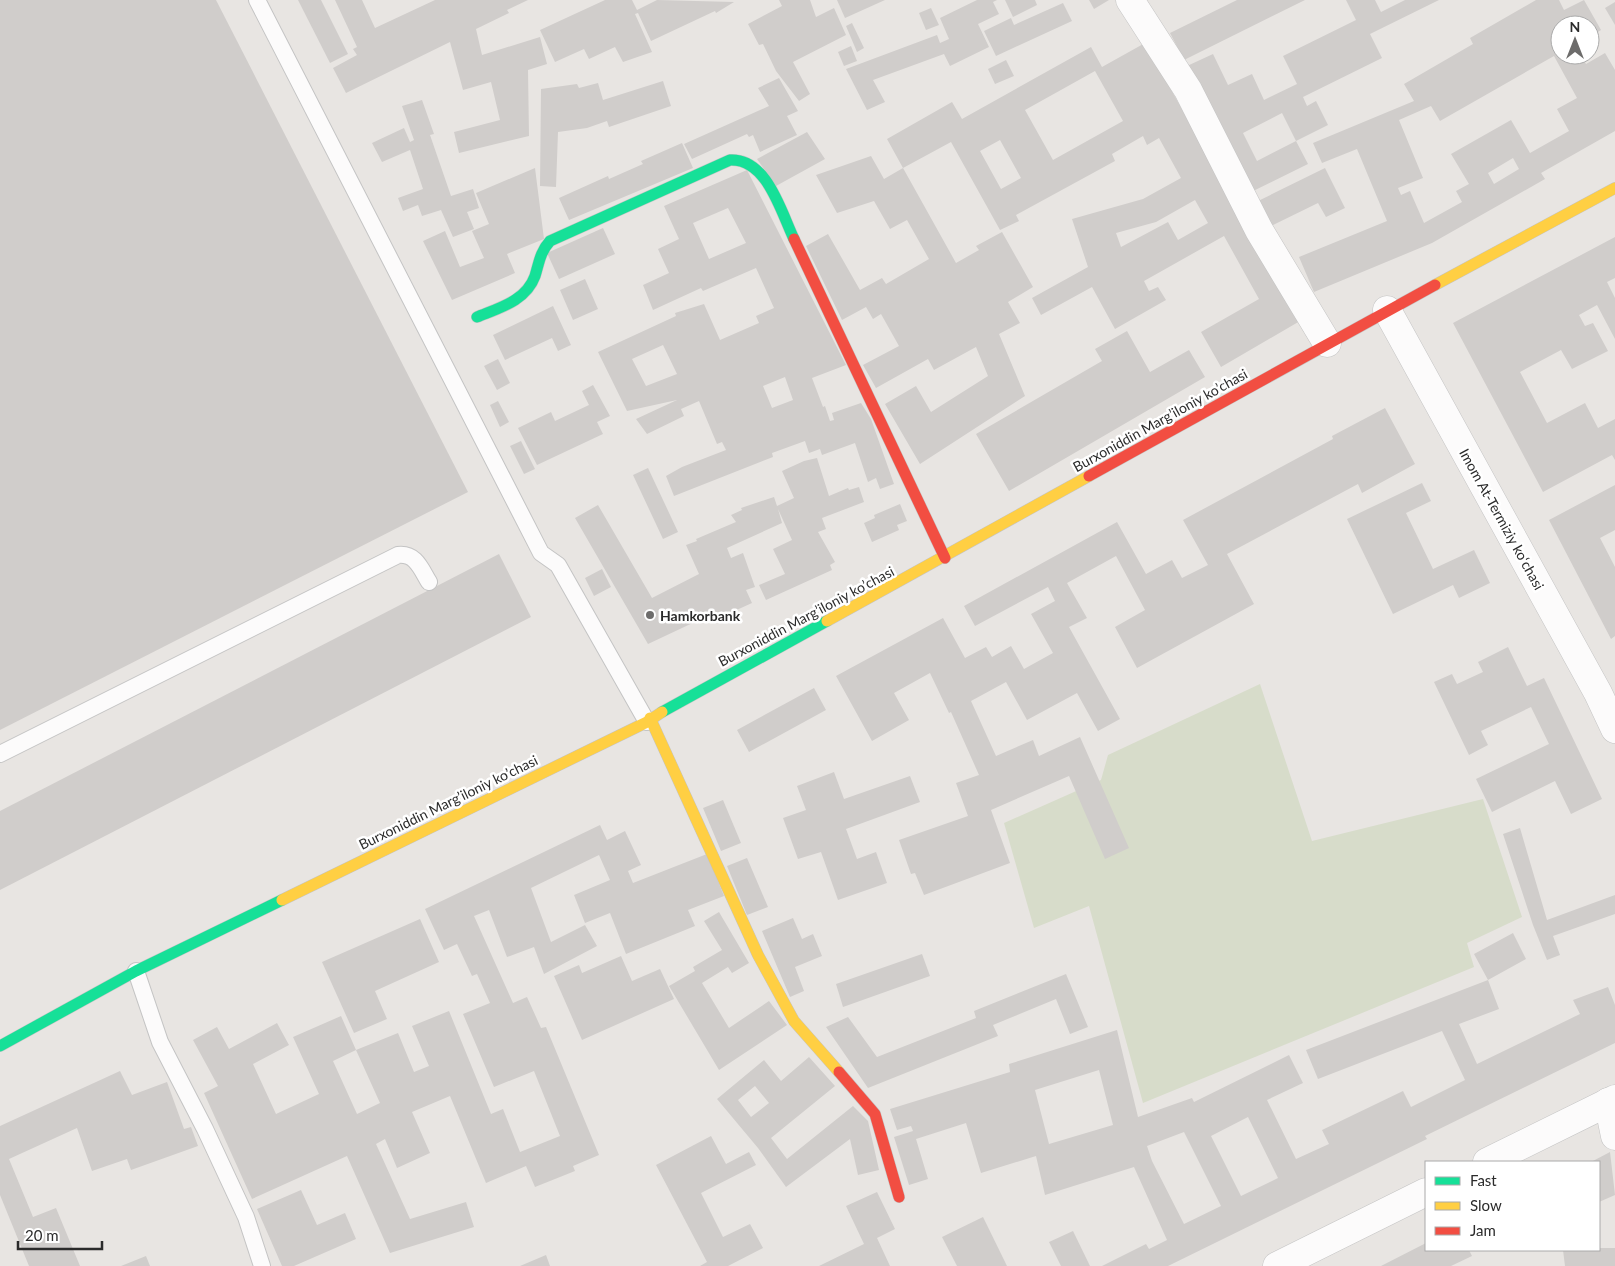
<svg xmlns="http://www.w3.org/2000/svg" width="1615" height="1266" viewBox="0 0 1615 1266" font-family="Lato,sans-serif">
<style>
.cemetery{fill:#d7dcca}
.building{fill:#d0cdcb;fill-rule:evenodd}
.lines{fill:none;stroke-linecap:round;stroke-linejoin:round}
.lane-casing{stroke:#c4c4c4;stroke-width:18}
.street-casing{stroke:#c4c4c4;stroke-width:29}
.fast-casing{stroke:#c4c4c4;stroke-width:12}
.slow-casing{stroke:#c4c4c4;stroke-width:12}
.jam-casing{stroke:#c4c4c4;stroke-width:12}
.lane{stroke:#fcfbfb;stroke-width:16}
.street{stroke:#fcfbfb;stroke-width:28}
.fast{stroke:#16e098;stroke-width:11}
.slow{stroke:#ffcf43;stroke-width:11}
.jam{stroke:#f24e42;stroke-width:11}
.poi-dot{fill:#6d6c6b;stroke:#fff;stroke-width:2}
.labels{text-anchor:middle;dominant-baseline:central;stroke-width:5;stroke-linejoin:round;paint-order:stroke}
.street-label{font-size:14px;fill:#2b2b2b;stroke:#fff}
.poi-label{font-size:14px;font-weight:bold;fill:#2b2b2b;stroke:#fff;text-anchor:start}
</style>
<rect width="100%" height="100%" fill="#e8e5e2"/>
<path class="cemetery" d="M 1260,684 L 1312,841 L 1483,799 L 1522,917 L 1467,943 L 1474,967 L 1143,1103 L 1089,906 L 1034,928 L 1004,823 L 1101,780 L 1108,755 Z"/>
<g class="building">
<path d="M 0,0 L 216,0 L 468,492 L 0,730 Z"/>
<path d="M 298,0 L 321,0 L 348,54 L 330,63 Z"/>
<path d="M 335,0 L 362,0 L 375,28 L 435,0 L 528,0 L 507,10 L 509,13 L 476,29 L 482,55 L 540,37 L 547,64 L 528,70 L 529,136 L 459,153 L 454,132 L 500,120 L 491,82 L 463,90 L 450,42 L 346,93 L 333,68 L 357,55 L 353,49 L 357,47 Z"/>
<path d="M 605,0 L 632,0 L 637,10 L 657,0 L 734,2 L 716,13 L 715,11 L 651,41 L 638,13 L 635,14 L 652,52 L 623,62 L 615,47 L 589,59 L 584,49 L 555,62 L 540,30 Z"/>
<path d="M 779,0 L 810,0 L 816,17 L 834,8 L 846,35 L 793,62 L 810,94 L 799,101 L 776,71 L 763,44 L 759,45 L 748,24 L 782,6 Z"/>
<path d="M 837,0 L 885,0 L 845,18 Z"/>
<path d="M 977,0 L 997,0 L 993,2 L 999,14 L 978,24 L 989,47 L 950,66 L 944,54 L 873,80 L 885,102 L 867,110 L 846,69 L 937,35 L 940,43 L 949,39 L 940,18 Z"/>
<path d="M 1005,0 L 1035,0 L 1037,5 L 1013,17 Z"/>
<path d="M 1089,0 L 1109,0 L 1094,9 Z"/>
<path d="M 1237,0 L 1305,0 L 1184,60 L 1170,33 Z"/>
<path d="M 1346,0 L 1375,0 L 1381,12 L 1405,0 L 1439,0 L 1370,34 L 1382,58 L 1303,97 L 1307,106 L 1316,101 L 1328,125 L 1296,141 L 1282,113 L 1243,133 L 1257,161 L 1296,141 L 1308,164 L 1249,193 L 1187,66 L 1213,54 L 1228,85 L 1252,74 L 1264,100 L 1297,84 L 1283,56 L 1356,20 Z"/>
<path d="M 1536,0 L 1559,0 L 1564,10 L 1584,0 L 1601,30 L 1590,37 L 1590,25 L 1560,25 L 1560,55 L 1581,55 L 1586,64 L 1605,53 L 1615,70 L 1615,131 L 1541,173 L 1545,179 L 1432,243 L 1314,292 L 1299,257 L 1387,221 L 1357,149 L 1322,163 L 1313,143 L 1414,101 L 1404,84 L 1473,44 L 1470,38 ZM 1554,56 L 1577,98 L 1557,109 L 1569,131 L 1530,153 L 1511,120 L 1451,154 L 1469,184 L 1456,191 L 1462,202 L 1424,223 L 1410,191 L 1401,195 L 1398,188 L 1423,178 L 1399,120 L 1431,106 L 1440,121 ZM 1513,158 L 1519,169 L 1494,184 L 1488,173 Z"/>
<path d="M 1615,2 L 1615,25 L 1605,8 Z"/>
<path d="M 1063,3 L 1072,21 L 996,56 L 984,31 L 1011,18 L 1014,25 Z"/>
<path d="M 931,8 L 939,25 L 926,30 L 919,13 Z"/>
<path d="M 852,23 L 864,48 L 857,52 L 846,26 Z"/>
<path d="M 1145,43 L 1300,321 L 1221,367 L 1201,332 L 1259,299 L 1224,236 L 1144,281 L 1149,291 L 1158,287 L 1166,300 L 1115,329 L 1092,287 L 1041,315 L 1032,298 L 1088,267 L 1072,219 L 1143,199 L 1181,178 L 1159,138 L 1147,145 L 1143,136 L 1112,154 L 1115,161 L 1016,215 L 1019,221 L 1000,230 L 951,142 L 903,168 L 887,139 L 952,102 L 962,119 L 1091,47 L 1102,67 ZM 1095,71 L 1123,121 L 1053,160 L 1025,110 ZM 1000,140 L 1021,178 L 1001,189 L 980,151 ZM 1195,200 L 1208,223 L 1178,240 L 1168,222 L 1121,247 L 1116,233 L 1156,222 Z"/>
<path d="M 851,46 L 857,61 L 844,66 L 838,52 Z"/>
<path d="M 1006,60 L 1014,76 L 995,84 L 988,69 Z"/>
<path d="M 779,78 L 798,111 L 787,116 L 797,135 L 760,152 L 753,135 L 749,137 L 747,134 L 692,159 L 684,144 L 769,106 L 758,88 Z"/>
<path d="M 663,81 L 671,106 L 609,127 L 607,121 L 587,128 L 558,132 L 556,187 L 540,186 L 541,89 L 577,84 L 579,88 L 598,83 L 603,100 Z"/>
<path d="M 422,100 L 434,134 L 430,135 L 451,196 L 473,189 L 479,208 L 467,212 L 474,229 L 453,237 L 441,210 L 422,216 L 418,205 L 403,211 L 398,198 L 423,189 L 410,150 L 382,162 L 372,143 L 404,128 L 410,142 L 414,140 L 402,106 Z"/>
<path d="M 807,132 L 825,159 L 776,186 L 757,159 Z"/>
<path d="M 682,143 L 693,168 L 569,220 L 559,198 L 608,176 L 609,179 L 643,164 L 641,161 Z"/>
<path d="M 871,156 L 884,179 L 903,168 L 956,263 L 979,250 L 976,246 L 1002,232 L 1033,287 L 1008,302 L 1020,323 L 999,334 L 1025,396 L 920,464 L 885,404 L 916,386 L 931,412 L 988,376 L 976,347 L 934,370 L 928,359 L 876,388 L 863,365 L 899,346 L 881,314 L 873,319 L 866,307 L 842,320 L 806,246 L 828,234 L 860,290 L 882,278 L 886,284 L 929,259 L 907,220 L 890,229 L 874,201 L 837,213 L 816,175 Z"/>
<path d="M 535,168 L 544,239 L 507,254 L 515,273 L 452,300 L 423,241 L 445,231 L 460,267 L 484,258 L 472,231 L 489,224 L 476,193 Z"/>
<path d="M 1325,168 L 1345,208 L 1326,217 L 1318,203 L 1267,228 L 1254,203 Z"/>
<path d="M 747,170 L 846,365 L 812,378 L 823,407 L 825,406 L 830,421 L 834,420 L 832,413 L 861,403 L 871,419 L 894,484 L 880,489 L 876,478 L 868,482 L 855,443 L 822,455 L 820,449 L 809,453 L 805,441 L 772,453 L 773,457 L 674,496 L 666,476 L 682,467 L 726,450 L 722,442 L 717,444 L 699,401 L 681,409 L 684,416 L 647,434 L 636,419 L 677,400 L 627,411 L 598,352 L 676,316 L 675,313 L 704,304 L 720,340 L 759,323 L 756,316 L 774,308 L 756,268 L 703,291 L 701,288 L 653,310 L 643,285 L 669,273 L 658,249 L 679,239 L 664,206 ZM 728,208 L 746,243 L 709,259 L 693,223 ZM 663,345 L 677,374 L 646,386 L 632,359 ZM 785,377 L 793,400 L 772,408 L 763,386 Z"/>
<path d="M 603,228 L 615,254 L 559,279 L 547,253 Z"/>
<path d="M 1615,237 L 1615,278 L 1607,282 L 1615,298 L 1615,339 L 1597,305 L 1579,315 L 1585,326 L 1593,323 L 1608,351 L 1572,369 L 1561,350 L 1520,372 L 1547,423 L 1585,403 L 1598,428 L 1615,419 L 1615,460 L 1612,455 L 1543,492 L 1453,323 Z"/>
<path d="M 585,279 L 598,309 L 573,320 L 560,290 Z"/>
<path d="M 553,306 L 571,345 L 558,351 L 552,338 L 505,360 L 493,335 Z"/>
<path d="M 1127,331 L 1150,372 L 1189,350 L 1205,377 L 1009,491 L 976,434 L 1102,361 L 1095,349 Z"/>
<path d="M 498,359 L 510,383 L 497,390 L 484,366 Z"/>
<path d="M 593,385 L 610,416 L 597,422 L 603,434 L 537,465 L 518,428 L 551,412 L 555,421 L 589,405 L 582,391 Z"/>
<path d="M 498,401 L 509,422 L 500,427 L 490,405 Z"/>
<path d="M 1385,408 L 1415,464 L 1362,493 L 1358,484 L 1227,554 L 1254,604 L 1137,668 L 1115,627 L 1145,610 L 1116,556 L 1067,583 L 1087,618 L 1069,627 L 1120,719 L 1098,731 L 1077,693 L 1027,720 L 1006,682 L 971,701 L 996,756 L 1033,740 L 1039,756 L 1080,737 L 1129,848 L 1105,859 L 1069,776 L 991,810 L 1010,863 L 924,895 L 915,873 L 911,874 L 899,840 L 968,816 L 956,783 L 979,775 L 951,712 L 949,713 L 930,673 L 894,693 L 909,720 L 872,741 L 836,676 L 943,618 L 965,658 L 986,647 L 992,657 L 1011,646 L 1024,669 L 1053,653 L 1031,614 L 1055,601 L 1048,587 L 975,626 L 964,606 L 1117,522 L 1146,574 L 1172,560 L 1182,578 L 1208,565 L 1183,520 L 1333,439 L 1332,436 Z"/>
<path d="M 521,441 L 535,469 L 524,474 L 510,446 Z"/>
<path d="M 817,458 L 829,496 L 848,488 L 849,490 L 859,487 L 864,502 L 822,518 L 826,529 L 818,532 L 835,562 L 830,565 L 832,570 L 766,600 L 759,585 L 785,574 L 773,549 L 792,540 L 778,509 L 782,523 L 727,548 L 731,558 L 743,553 L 755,587 L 746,590 L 752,603 L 719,618 L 716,612 L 648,644 L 575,518 L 598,505 L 652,598 L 699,574 L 686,545 L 697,541 L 696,539 L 736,522 L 731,515 L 742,510 L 741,508 L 774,497 L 777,506 L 794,498 L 782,471 L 804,461 Z"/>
<path d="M 648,468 L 678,532 L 663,539 L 633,475 Z"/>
<path d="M 1422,483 L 1431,501 L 1406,513 L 1433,569 L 1474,550 L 1490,583 L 1459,598 L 1453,585 L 1393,614 L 1347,519 Z"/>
<path d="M 1615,485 L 1615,530 L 1600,538 L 1615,567 L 1615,636 L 1611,639 L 1549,520 Z"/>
<path d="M 900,504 L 907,521 L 897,525 L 899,530 L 872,542 L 864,523 L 875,518 L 874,515 Z"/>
<path d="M 499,554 L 531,617 L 0,890 L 0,811 Z"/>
<path d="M 602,569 L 611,587 L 594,596 L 585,578 Z"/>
<path d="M 1508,647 L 1527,686 L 1544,678 L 1602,799 L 1571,814 L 1555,781 L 1492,812 L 1476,779 L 1549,744 L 1531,707 L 1481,731 L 1488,745 L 1469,755 L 1434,682 L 1452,674 L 1457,684 L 1483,672 L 1478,662 Z"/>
<path d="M 814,688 L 826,710 L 749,752 L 737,730 Z"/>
<path d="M 834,772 L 844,799 L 910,776 L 920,802 L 846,829 L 857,859 L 876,852 L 887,883 L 838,900 L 821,852 L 798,859 L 783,818 L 806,810 L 797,786 Z"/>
<path d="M 723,800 L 741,843 L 721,851 L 703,808 Z"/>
<path d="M 600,825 L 607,840 L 625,831 L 641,865 L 628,871 L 633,883 L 707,854 L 724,896 L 688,910 L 695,926 L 626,954 L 610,913 L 585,923 L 574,895 L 610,880 L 599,855 L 531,888 L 551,942 L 585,925 L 597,946 L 544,974 L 534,947 L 507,957 L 489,910 L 474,916 L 513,1003 L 527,997 L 541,1028 L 546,1027 L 599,1155 L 573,1166 L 575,1171 L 535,1187 L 526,1166 L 486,1183 L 450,1096 L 412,1112 L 430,1153 L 397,1168 L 385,1139 L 376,1144 L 410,1219 L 466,1202 L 474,1227 L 390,1253 L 347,1156 L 252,1199 L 204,1093 L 218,1086 L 193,1040 L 217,1027 L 229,1049 L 277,1023 L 289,1045 L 253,1064 L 276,1114 L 319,1094 L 293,1037 L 341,1016 L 356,1050 L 398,1033 L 414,1072 L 429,1066 L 412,1026 L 449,1011 L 491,1114 L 503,1109 L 520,1152 L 560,1136 L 534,1071 L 494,1087 L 463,1014 L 490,1003 L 477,974 L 472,976 L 457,944 L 444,950 L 425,909 ZM 356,1050 L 380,1103 L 357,1114 L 333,1061 Z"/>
<path d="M 1520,828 L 1547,920 L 1615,895 L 1615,914 L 1553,936 L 1560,955 L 1547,960 L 1533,925 L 1503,834 Z"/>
<path d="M 747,858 L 768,907 L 747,915 L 727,866 Z"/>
<path d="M 719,912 L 749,963 L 732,973 L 728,967 L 702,983 L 729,1028 L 769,1001 L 787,1025 L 719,1070 L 669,986 L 695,971 L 693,967 L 722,950 L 704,921 Z"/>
<path d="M 793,918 L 802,939 L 813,934 L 822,956 L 795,967 L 804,991 L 790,997 L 762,931 Z"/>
<path d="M 420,919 L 439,962 L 375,991 L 387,1019 L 354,1033 L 322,962 Z"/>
<path d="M 1513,933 L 1526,959 L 1488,980 L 1499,1009 L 1459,1024 L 1477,1064 L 1580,1014 L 1573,1000 L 1608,987 L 1615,1005 L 1615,1043 L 1425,1136 L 1427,1139 L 1168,1266 L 1102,1266 L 1146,1244 L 1149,1249 L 1167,1240 L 1134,1167 L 1045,1195 L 1036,1156 L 981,1173 L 966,1123 L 916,1139 L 928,1179 L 909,1185 L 894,1137 L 913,1131 L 911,1126 L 897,1130 L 890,1109 L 1010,1072 L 1009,1064 L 1117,1030 L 1138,1117 L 1192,1098 L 1194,1102 L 1289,1055 L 1303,1083 L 1267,1100 L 1296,1159 L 1329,1144 L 1322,1130 L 1403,1091 L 1411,1107 L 1465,1080 L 1442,1031 L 1318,1079 L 1306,1050 L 1488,980 L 1474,954 ZM 1099,1070 L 1113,1125 L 1049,1144 L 1035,1090 ZM 1248,1117 L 1278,1178 L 1241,1196 L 1211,1136 ZM 1184,1132 L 1221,1206 L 1184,1224 L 1152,1161 L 1147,1146 Z"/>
<path d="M 922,954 L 930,976 L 843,1007 L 836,984 Z"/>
<path d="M 621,956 L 632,981 L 660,969 L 674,999 L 582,1040 L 554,976 L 579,965 L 582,973 Z"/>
<path d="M 1066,974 L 1088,1027 L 1070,1034 L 1056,999 L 993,1025 L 998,1036 L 868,1088 L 826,1027 L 848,1017 L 877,1057 L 976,1018 L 974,1011 Z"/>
<path d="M 809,1057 L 835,1086 L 771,1138 L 787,1159 L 853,1106 L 868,1121 L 879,1170 L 858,1175 L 850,1139 L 786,1187 L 758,1148 L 717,1099 L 764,1060 L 781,1081 ZM 755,1086 L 769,1103 L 751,1117 L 738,1100 Z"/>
<path d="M 120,1071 L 132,1095 L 167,1082 L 184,1129 L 191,1127 L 198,1146 L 131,1170 L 127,1159 L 92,1171 L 77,1128 L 9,1159 L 33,1217 L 56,1208 L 80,1266 L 29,1266 L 0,1195 L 0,1126 Z"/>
<path d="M 711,1136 L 726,1164 L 749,1152 L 756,1165 L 701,1193 L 723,1237 L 750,1224 L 763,1248 L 728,1266 L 700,1266 L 707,1262 L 656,1165 Z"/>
<path d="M 1610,1152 L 1615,1195 L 1599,1202 L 1599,1162 L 1591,1162 Z"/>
<path d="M 301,1190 L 317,1225 L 345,1213 L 356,1239 L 294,1266 L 282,1266 L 257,1209 Z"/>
<path d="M 877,1192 L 895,1229 L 877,1238 L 890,1266 L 819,1266 L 864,1244 L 846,1206 Z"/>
<path d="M 983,1217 L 1007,1266 L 957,1266 L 942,1237 Z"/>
<path d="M 1073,1231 L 1090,1266 L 1061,1266 L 1049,1242 Z"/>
<path d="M 1426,1243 L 1426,1250 L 1469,1250 L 1472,1256 L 1451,1266 L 1381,1266 Z"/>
<path d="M 1599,1248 L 1615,1248 L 1615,1266 L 1565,1266 L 1563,1250 L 1599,1250 Z"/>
<path d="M 546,1255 L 550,1266 L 520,1266 Z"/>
<path d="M 146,1256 L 150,1266 L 121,1266 Z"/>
</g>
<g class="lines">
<g class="lane-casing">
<g id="lane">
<path d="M 257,0 L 541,553 L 558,565 L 647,722"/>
<path d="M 0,754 L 398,555 C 416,553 421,569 429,582"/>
<path d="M 136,971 L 160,1042 L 205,1129 L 246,1217 L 262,1266"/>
</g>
</g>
<g class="street-casing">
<g id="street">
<path d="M 1130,0 L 1188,90 L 1259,230 L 1327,343"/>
<path d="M 1387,310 L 1598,693 L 1615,729"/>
<path d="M 1608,1102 L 1615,1136"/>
<path d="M 1487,1162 L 1615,1099"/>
<path d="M 1277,1266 L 1426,1192"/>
</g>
</g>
<g class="fast-casing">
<g id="fast">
<path d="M 477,317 C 499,308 526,301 535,276 C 539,263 540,252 550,241 L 730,160 C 767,158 781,212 794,239"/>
<path d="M 662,712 L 827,621"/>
<path d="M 0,1046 L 136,971 L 282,900"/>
</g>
</g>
<g class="slow-casing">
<g id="slow">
<path d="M 1435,285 L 1615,188"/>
<path d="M 827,621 L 1089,476"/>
<path d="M 650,718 L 758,955 L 794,1021 L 839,1072"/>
<path d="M 282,900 L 647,722 L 662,712"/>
</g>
</g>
<g class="jam-casing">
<g id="jam">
<path d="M 794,239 L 945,558"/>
<path d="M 1089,476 L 1435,285"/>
<path d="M 839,1072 L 875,1114 L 899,1197"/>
</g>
</g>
<use href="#lane" class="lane"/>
<use href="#street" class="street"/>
<use href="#fast" class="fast"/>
<use href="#slow" class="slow"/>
<use href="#jam" class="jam"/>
</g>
<circle class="poi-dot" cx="650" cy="615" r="5"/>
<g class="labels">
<g class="street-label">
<text transform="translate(1160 420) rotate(-29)">Burxoniddin Marg’iloniy ko’chasi</text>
<text transform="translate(1502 519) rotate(61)">Imom At-Termiziy koʻchasi</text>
<text transform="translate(806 616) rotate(-28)">Burxoniddin Marg’iloniy ko’chasi</text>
<text transform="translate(448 802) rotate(-26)">Burxoniddin Marg’iloniy ko’chasi</text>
</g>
<g class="poi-label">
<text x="660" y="615">Hamkorbank</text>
</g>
</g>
<rect x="1425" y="1161" width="175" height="90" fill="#ffffff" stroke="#aaaaaa"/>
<rect x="1435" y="1177" width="25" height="8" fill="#16e098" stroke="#aaaaaa"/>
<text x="1470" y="1186" font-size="15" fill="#2b2b2b">Fast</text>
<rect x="1435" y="1202" width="25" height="8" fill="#ffcf43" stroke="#aaaaaa"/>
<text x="1470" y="1211" font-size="15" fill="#2b2b2b">Slow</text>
<rect x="1435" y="1227" width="25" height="8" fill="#f24e42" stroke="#aaaaaa"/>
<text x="1470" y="1236" font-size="15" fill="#2b2b2b">Jam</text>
<g transform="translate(1575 40)"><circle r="24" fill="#ffffff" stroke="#aaaaaa"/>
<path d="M0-4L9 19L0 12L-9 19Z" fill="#6d6c6b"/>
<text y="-8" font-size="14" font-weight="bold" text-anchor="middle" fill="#2b2b2b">N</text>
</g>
<path d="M18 1241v8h84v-8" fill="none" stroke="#2b2b2b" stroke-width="2.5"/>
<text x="25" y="1241" font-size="15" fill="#2b2b2b" stroke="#ffffff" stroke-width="4" paint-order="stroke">20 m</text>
</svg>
